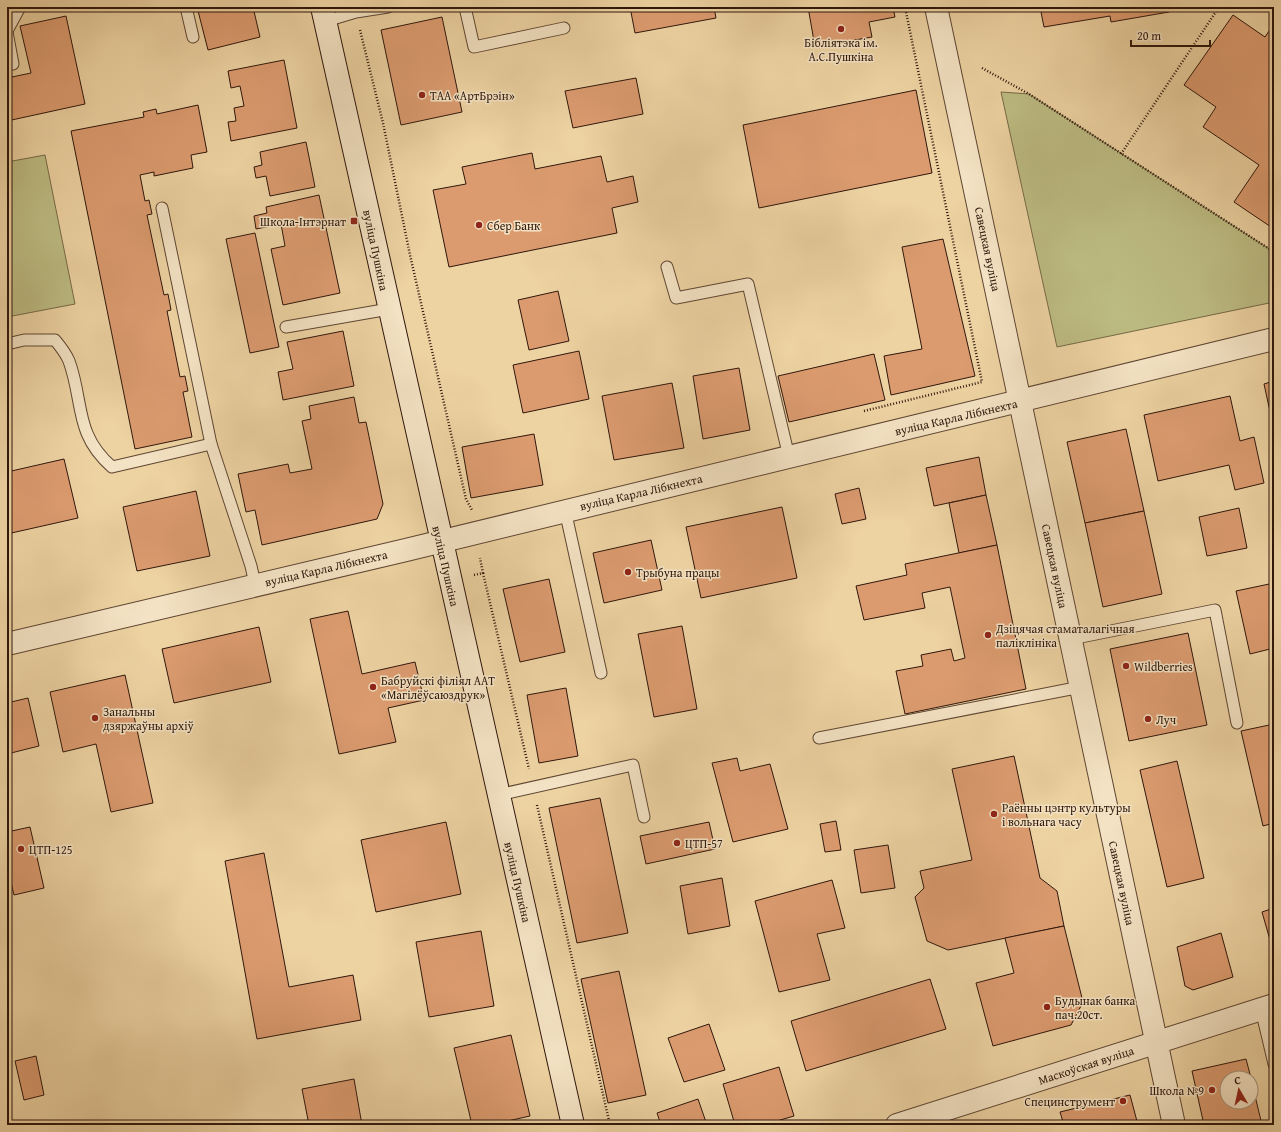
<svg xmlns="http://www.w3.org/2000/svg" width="1281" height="1132" viewBox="0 0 1281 1132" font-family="'Gentium Book Plus',serif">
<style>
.green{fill:#bcbb82;stroke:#766947}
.building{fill:#db9b6f;stroke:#2f170c}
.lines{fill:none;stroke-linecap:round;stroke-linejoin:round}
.service-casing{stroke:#5e4632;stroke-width:13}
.minor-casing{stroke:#5e4632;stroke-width:24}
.tertiary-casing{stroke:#5e4632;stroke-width:24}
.secondary-casing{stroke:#2f170c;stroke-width:24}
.path{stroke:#2f170c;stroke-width:2.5;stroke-dasharray:1 2;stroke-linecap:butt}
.service{stroke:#f3e2c3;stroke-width:11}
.minor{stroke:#f3e2c3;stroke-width:22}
.tertiary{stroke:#f3e2c3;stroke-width:22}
.secondary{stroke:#f3e2c3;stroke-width:22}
.poi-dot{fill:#8f2418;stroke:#f3e2c3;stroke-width:1.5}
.labels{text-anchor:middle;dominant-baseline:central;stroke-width:3;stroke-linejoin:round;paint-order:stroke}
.poi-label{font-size:12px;fill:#2f170c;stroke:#f3e2c3;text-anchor:start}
.street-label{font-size:12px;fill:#2f170c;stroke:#f3e2c3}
</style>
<rect width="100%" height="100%" fill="#edd2a2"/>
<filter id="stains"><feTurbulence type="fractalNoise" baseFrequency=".005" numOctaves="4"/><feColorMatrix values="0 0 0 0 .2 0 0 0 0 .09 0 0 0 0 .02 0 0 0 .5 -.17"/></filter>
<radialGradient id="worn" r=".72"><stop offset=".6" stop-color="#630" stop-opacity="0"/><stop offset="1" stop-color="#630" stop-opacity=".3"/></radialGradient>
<g class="green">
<path d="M 1001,92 L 1029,94 L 1274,252 L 1274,302 L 1057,347 Z"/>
<path d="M 45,155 L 75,304 L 7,317 L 7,162 Z"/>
</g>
<g class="building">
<path d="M 197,7 L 253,7 L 260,37 L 208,50 Z"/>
<path d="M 630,7 L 714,7 L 716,18 L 635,33 Z"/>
<path d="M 808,7 L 893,7 L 895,17 L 869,22 L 872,37 L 815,47 Z"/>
<path d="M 1003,7 L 1022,7 L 1003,10 Z"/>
<path d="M 1040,7 L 1169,7 L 1169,12 L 1111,22 L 1110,16 L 1044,27 Z"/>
<path d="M 1233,15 L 1265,37 L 1274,24 L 1274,229 L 1234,202 L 1259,165 L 1203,127 L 1216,107 L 1184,85 Z"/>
<path d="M 66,16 L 85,104 L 7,121 L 7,78 L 31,73 L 20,26 Z"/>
<path d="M 442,17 L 462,112 L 401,125 L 381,30 Z"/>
<path d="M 284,60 L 297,128 L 231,141 L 228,122 L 236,121 L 234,108 L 244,106 L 240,86 L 231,88 L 228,71 Z"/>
<path d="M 636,78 L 643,114 L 573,128 L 565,91 Z"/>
<path d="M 916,90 L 932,173 L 759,208 L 743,125 Z"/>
<path d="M 198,105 L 207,152 L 191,155 L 193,168 L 154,176 L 154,172 L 140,175 L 145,201 L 149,200 L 152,214 L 147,215 L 164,295 L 168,294 L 171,310 L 167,311 L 180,377 L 185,376 L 188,391 L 183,392 L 192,437 L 135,449 L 71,131 L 144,117 L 143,112 L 156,109 L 157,114 Z"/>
<path d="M 306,142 L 315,187 L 270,196 L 266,176 L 256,178 L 254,167 L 262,165 L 260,152 Z"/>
<path d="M 532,153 L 535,169 L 601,156 L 607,182 L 633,176 L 638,202 L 612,208 L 617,233 L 449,267 L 433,190 L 466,184 L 462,167 Z"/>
<path d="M 319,195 L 340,293 L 283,305 L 271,249 L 285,246 L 281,224 L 256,229 L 254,216 L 267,213 L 266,207 Z"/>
<path d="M 255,233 L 279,347 L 250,353 L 226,239 Z"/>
<path d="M 943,239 L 975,376 L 891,395 L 884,356 L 922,349 L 902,247 Z"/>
<path d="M 558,291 L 569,341 L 529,350 L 518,300 Z"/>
<path d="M 343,331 L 354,386 L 283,400 L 278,372 L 293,369 L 287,342 Z"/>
<path d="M 579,351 L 589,399 L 523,413 L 513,365 Z"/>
<path d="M 874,354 L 885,400 L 789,422 L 778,376 Z"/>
<path d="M 739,368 L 750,430 L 703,439 L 693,376 Z"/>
<path d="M 1274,381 L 1274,430 L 1264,384 Z"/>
<path d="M 672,383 L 684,448 L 614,460 L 602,396 Z"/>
<path d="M 1230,396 L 1240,441 L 1254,437 L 1264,483 L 1235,490 L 1229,465 L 1158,481 L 1144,415 Z"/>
<path d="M 354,397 L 359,423 L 366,422 L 383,504 L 377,519 L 262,545 L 255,510 L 246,512 L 238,474 L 288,464 L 290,473 L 312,469 L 302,421 L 311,419 L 309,406 Z"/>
<path d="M 1126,429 L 1144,511 L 1085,523 L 1067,442 Z"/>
<path d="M 534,434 L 543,485 L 471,498 L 462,447 Z"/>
<path d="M 979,457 L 986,495 L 934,506 L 926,468 Z"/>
<path d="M 64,459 L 78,518 L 7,534 L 7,472 Z"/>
<path d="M 859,488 L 866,519 L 842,524 L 835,494 Z"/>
<path d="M 196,491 L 210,556 L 137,571 L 123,507 Z"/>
<path d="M 986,495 L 997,545 L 959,553 L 949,503 Z"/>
<path d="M 782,507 L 797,578 L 701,598 L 686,527 Z"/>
<path d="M 1239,508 L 1247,548 L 1207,556 L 1199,517 Z"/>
<path d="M 1144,511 L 1162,594 L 1103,607 L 1085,523 Z"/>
<path d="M 651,540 L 662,590 L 604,603 L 593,553 Z"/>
<path d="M 997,545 L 1026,689 L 905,714 L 896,671 L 923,666 L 921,655 L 951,649 L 954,661 L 965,658 L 950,587 L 922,593 L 925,608 L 864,620 L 856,586 L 907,575 L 905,564 Z"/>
<path d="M 549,579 L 565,652 L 520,662 L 503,589 Z"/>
<path d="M 1274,583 L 1274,648 L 1250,654 L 1236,591 Z"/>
<path d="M 348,611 L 362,674 L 415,662 L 424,700 L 388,708 L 396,742 L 339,754 L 310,619 Z"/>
<path d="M 682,626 L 697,709 L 654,717 L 638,634 Z"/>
<path d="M 259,627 L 271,682 L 174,703 L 162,649 Z"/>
<path d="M 1188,633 L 1207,725 L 1129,741 L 1110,649 Z"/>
<path d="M 125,675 L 153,803 L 111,812 L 96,744 L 63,752 L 50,692 Z"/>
<path d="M 566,688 L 578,756 L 539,763 L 527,695 Z"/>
<path d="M 28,698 L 39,746 L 7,754 L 7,703 Z"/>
<path d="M 1274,724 L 1274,823 L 1263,826 L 1241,731 Z"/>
<path d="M 1014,756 L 1040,878 L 1057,891 L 1064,926 L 948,950 L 927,941 L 915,897 L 924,888 L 920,871 L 972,860 L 952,769 Z"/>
<path d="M 737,758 L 740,771 L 770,764 L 788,829 L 733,842 L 712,763 Z"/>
<path d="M 1177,761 L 1204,878 L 1167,887 L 1140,770 Z"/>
<path d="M 600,798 L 628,933 L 577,943 L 549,808 Z"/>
<path d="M 836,821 L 841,850 L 825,852 L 820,824 Z"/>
<path d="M 446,822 L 461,894 L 376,912 L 361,840 Z"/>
<path d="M 709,822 L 715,849 L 646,864 L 640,836 Z"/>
<path d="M 30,827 L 44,888 L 14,895 L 7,866 L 7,832 Z"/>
<path d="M 888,845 L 895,888 L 861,893 L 854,850 Z"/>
<path d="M 264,853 L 289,987 L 353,975 L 361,1020 L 257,1039 L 225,861 Z"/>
<path d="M 722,878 L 730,926 L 688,934 L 680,886 Z"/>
<path d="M 832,880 L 845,928 L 817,934 L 830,980 L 779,992 L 755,901 Z"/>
<path d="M 1274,908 L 1274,954 L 1262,912 Z"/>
<path d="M 1064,926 L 1083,1002 L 1071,1025 L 993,1046 L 976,983 L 1014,973 L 1005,938 Z"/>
<path d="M 481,931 L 494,1006 L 429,1017 L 416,942 Z"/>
<path d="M 1221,933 L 1233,977 L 1193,990 L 1185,986 L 1177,947 Z"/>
<path d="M 619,971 L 646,1095 L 608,1103 L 581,979 Z"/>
<path d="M 930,979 L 946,1029 L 806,1071 L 791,1021 Z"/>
<path d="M 709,1024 L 725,1070 L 684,1082 L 668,1038 Z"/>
<path d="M 511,1035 L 530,1116 L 490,1125 L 472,1125 L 454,1048 Z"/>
<path d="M 36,1056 L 44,1095 L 24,1100 L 15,1061 Z"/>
<path d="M 1246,1059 L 1251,1078 L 1227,1078 L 1227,1102 L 1251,1102 L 1251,1079 L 1262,1125 L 1204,1125 L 1192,1071 Z"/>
<path d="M 779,1067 L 794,1116 L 763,1125 L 735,1125 L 723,1084 Z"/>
<path d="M 354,1079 L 362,1125 L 309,1125 L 302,1089 Z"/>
<path d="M 1130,1095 L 1138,1125 L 1064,1125 L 1060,1112 Z"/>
<path d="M 698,1099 L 707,1125 L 661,1125 L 657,1113 Z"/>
</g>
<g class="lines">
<g class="service-casing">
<g id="service">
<path d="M 186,7 L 193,37"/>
<path d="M 465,7 L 474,47 L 564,28"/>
<path d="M 326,21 L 356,12 L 388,7"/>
<path d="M 7,31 L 20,7"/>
<path d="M 7,32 L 13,64"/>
<path d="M 162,208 L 211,444 L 251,566 L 255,584"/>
<path d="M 667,267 L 676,298 L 748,284 L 789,457"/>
<path d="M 286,327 L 389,309"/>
<path d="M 7,344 L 24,340 L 55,340 C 60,346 66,354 69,361 C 84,402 74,434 112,467 L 211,444"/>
<path d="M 565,510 L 601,673"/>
<path d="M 1071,639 L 1215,610 L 1237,723"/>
<path d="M 819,738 L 1081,687"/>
<path d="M 498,795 L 633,765 L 644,817"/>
<path d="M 1261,1009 L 1274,1064"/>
</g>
</g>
<g class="minor-casing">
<path id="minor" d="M 7,644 L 406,550 L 1274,339"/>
</g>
<g class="tertiary-casing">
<g id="tertiary">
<path d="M 936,7 L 1174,1125"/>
<path d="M 897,1125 L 1274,1005"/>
</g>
</g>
<g class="secondary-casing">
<path id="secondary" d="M 322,7 L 573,1125"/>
</g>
<g class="path">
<path d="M 360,30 L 383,123 L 410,255 L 466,499 L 472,510"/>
<path d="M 982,68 L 1029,94 L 1274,252"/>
<path d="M 1121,154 L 1219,7"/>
<path d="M 864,411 L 982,382 L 905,7"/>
<path d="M 483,573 L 529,769"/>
<path d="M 474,575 L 483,573 L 480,558"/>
<path d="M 537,805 L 610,1125"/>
</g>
<use href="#service" class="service"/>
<use href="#minor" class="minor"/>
<use href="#tertiary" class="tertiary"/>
<use href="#secondary" class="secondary"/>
</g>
<g class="poi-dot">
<circle cx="841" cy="29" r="4"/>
<circle cx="422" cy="95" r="4"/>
<rect x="350" y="217" width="8" height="8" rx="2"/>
<circle cx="479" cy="225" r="4"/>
<circle cx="628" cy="572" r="4"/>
<circle cx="988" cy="635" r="4"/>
<circle cx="1126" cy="666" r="4"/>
<circle cx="373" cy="687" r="4"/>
<circle cx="95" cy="718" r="4"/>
<circle cx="1148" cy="719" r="4"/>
<circle cx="994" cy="814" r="4"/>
<circle cx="677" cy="843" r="4"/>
<circle cx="21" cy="849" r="4"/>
<circle cx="1047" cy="1007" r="4"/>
<circle cx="1212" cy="1090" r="4"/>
<circle cx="1123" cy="1101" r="4"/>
</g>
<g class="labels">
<g class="poi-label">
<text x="841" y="42" text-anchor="middle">Бібліятэка ім.<tspan x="841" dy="14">А.С.Пушкіна</tspan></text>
<text x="430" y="95">ТАА «АртБрэін»</text>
<text x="346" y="221" text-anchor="end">Школа-Інтэрнат</text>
<text x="487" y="225">Сбер Банк</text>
<text x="636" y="572">Трыбуна працы</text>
<text x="996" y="628">Дзіцячая стаматалагічная<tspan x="996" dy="14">паліклініка</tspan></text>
<text x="1134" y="666">Wildberries</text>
<text x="381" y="680">Бабруйскі філіял ААТ<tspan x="381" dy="14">«Магілёўсаюздрук»</tspan></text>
<text x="103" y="711">Занальны<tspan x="103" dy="14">дзяржаўны архіў</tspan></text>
<text x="1156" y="719">Луч</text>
<text x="1002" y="807">Раённы цэнтр культуры<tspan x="1002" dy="14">і вольнага часу</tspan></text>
<text x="685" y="843">ЦТП-57</text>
<text x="29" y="849">ЦТП-125</text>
<text x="1055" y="1000">Будынак банка<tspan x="1055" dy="14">пач.20ст.</tspan></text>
<text x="1204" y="1090" text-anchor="end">Школа №9</text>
<text x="1115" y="1101" text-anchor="end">Специнструмент</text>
</g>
<g class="street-label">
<text transform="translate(988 249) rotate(78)">Савецкая вуліца</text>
<text transform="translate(376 250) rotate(78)">вуліца Пушкіна</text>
<text transform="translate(956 417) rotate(-13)">вуліца Карла Лібкнехта</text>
<text transform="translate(641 492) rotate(-13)">вуліца Карла Лібкнехта</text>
<text transform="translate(446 566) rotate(77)">вуліца Пушкіна</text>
<text transform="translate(1055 566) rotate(78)">Савецкая вуліца</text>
<text transform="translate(326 568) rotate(-13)">вуліца Карла Лібкнехта</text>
<text transform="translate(518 882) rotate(77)">вуліца Пушкіна</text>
<text transform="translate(1122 883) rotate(78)">Савецкая вуліца</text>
<text transform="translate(1086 1065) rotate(-18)">Маскоўская вуліца</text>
</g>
</g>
<rect width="1281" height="1132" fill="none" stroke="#edd2a2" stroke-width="24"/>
<rect x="8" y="8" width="1265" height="1116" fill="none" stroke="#2f170c" stroke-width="2"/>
<rect x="12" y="12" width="1257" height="1108" fill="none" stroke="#2f170c"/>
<g transform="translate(1239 1090) rotate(351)"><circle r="19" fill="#f3e2c3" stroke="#a5917a"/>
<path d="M0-3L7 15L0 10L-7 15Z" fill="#8f2418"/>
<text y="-6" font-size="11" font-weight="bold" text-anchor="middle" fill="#2f170c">С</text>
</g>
<path d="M1131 40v6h79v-6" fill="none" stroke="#2f170c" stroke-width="2"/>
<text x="1137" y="40" font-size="12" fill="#2f170c" stroke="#f3e2c3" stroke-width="3" paint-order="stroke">20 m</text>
<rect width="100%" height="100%" filter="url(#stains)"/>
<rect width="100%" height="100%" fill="url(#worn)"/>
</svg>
